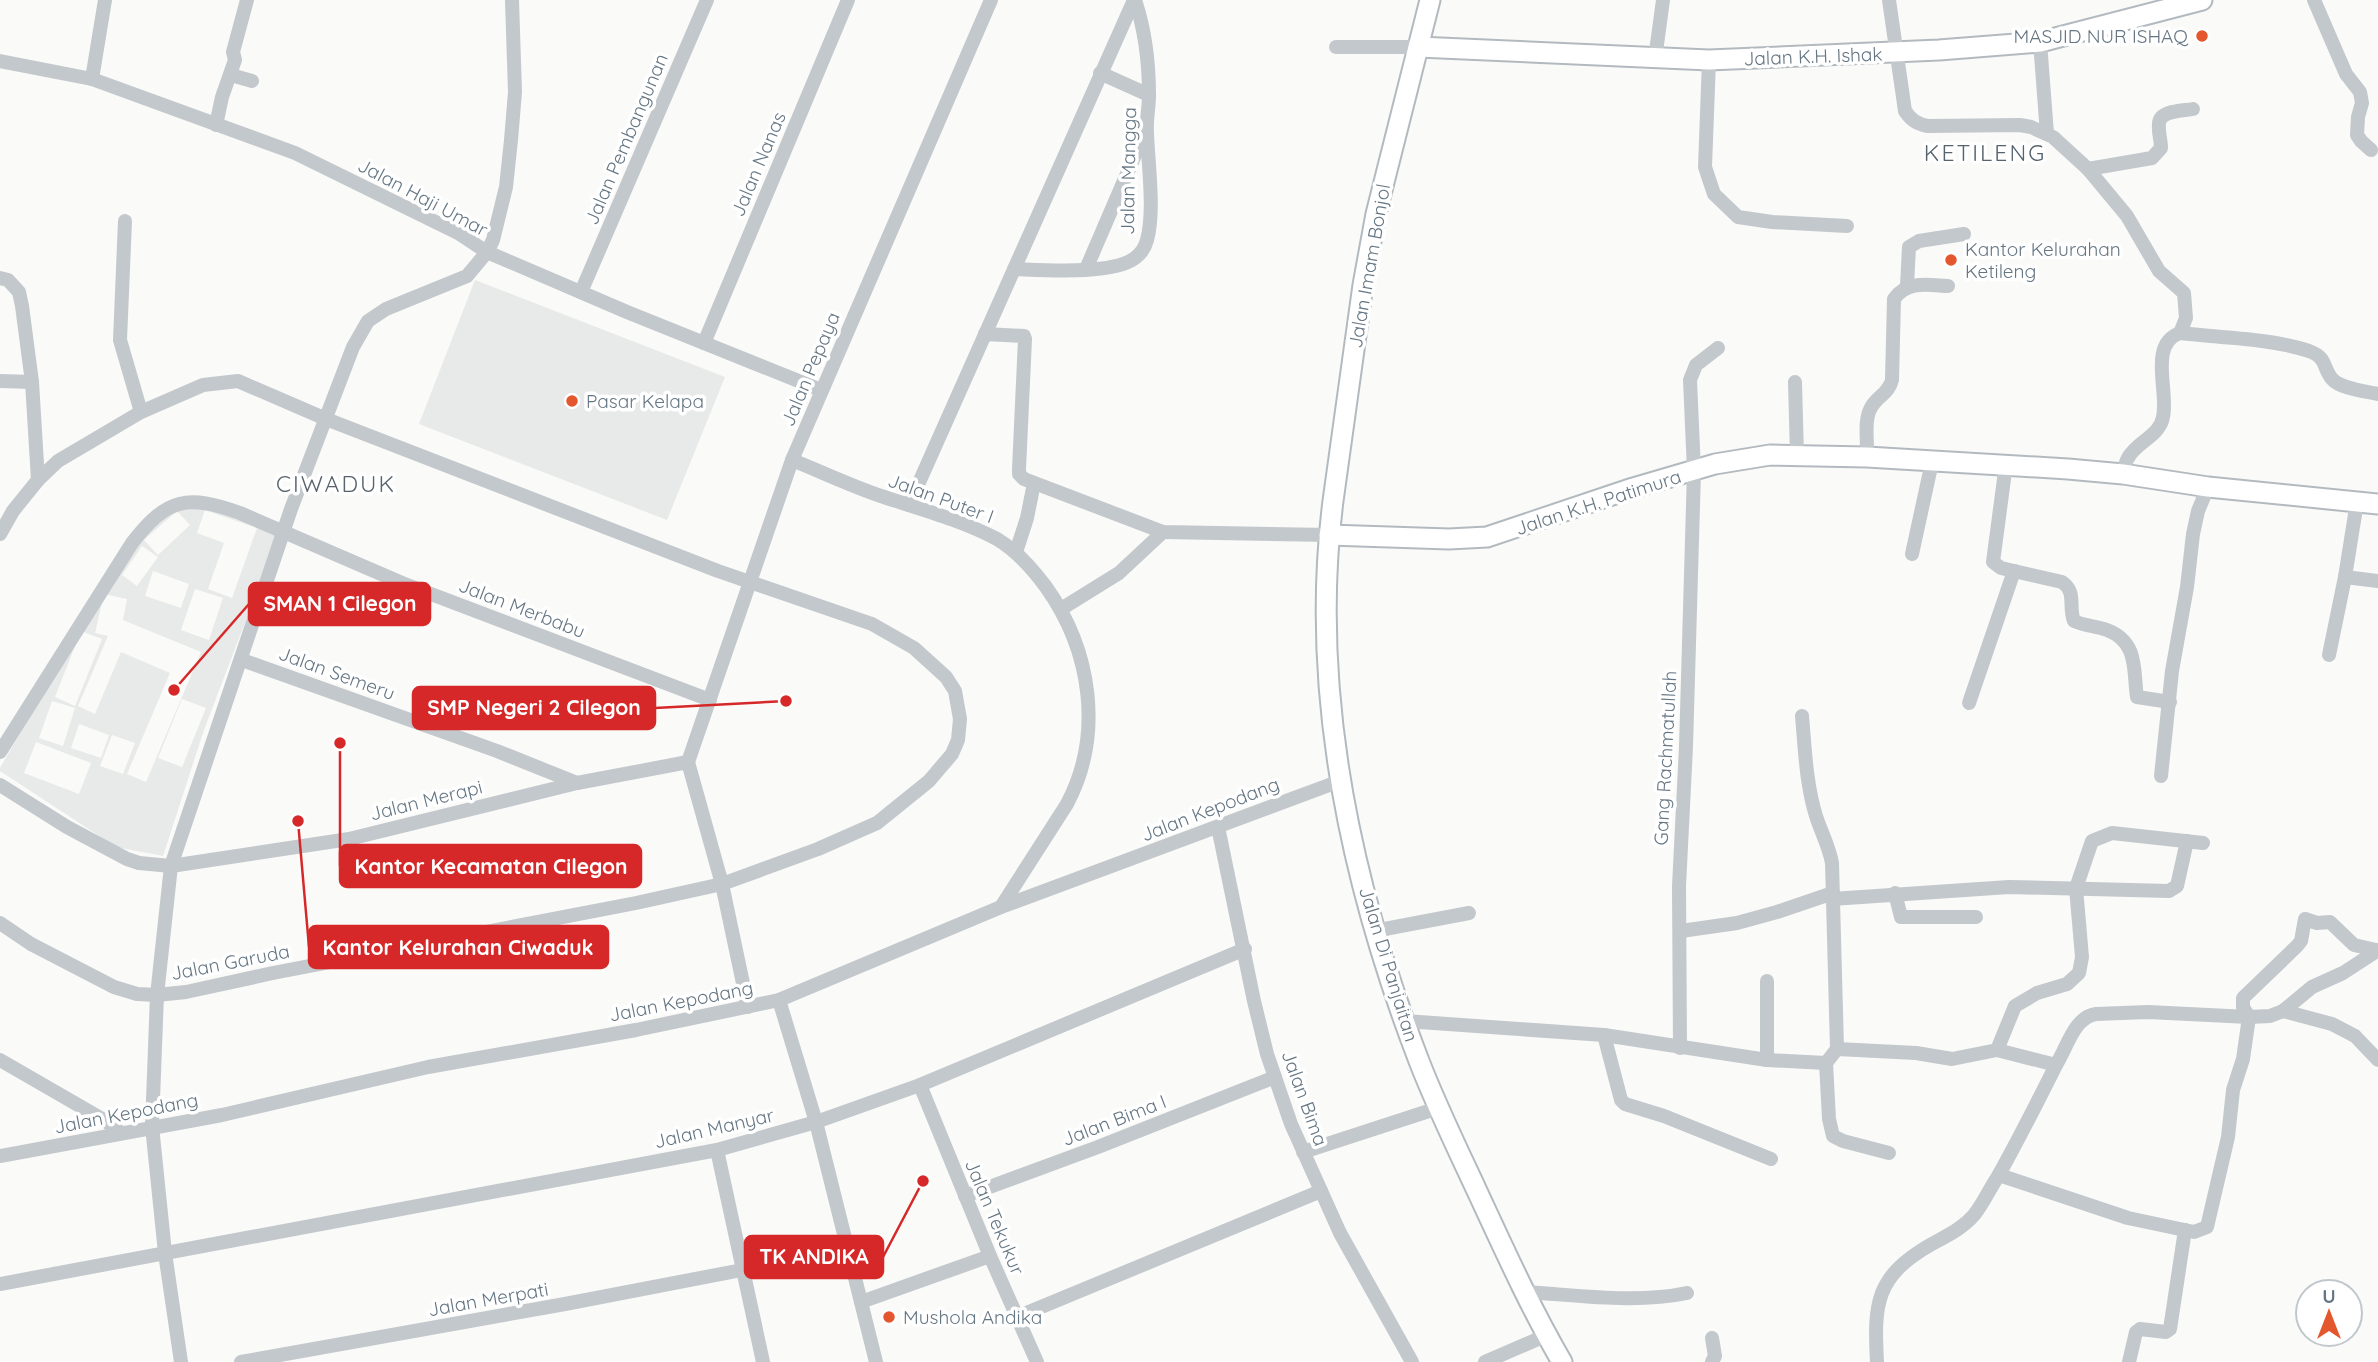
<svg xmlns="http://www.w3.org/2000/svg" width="2378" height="1362" viewBox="0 0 2378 1362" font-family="Quicksand,sans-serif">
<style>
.built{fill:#e8e9e9;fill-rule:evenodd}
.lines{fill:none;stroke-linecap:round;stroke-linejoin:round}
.secondary-casing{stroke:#b3babf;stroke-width:23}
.street{stroke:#c3c8cc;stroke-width:14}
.secondary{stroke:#fff;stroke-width:19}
.poi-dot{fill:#e4572e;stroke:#fff;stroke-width:2.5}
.labels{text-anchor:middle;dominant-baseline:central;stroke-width:7;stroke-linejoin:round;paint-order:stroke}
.poi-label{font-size:19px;fill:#657683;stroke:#fff;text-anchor:start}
.street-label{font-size:19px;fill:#657683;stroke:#fff}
.quarter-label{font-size:23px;letter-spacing:2px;fill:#57646e;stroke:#fff}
.leader{fill:none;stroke:#d62828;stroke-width:2.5}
.callout-dot{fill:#d62828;stroke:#fff;stroke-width:2.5}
.callout{fill:#d62828;stroke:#d62828;stroke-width:2.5}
.callout-label{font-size:21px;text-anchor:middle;font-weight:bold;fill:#fff}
</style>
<rect width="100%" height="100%" fill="#fafaf8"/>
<g class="built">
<path d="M 475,280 L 725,377 L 667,520 L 419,424 Z"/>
<path d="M 190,504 L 218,511 L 279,533 L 204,730 L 163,856 L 116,847 L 0,771 L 0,768 L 88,616 L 138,540 L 166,514 ZM 205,510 L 257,528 L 232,598 L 208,589 L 224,543 L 197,533 ZM 177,511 L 190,525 L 158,555 L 144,540 ZM 142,546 L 158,557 L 137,586 L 122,575 ZM 153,571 L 189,584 L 181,608 L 145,596 ZM 195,589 L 223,598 L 209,640 L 181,630 ZM 104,594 L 127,599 L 123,620 L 201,652 L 146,782 L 127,774 L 170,673 L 121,652 L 95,714 L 78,706 L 108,636 L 95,633 ZM 81,631 L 102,639 L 75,706 L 55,697 ZM 182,699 L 206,708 L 182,767 L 158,758 ZM 52,701 L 75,708 L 63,746 L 39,738 ZM 79,724 L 109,735 L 101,758 L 71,748 ZM 112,735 L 135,743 L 123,774 L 100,766 ZM 36,742 L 91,763 L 79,794 L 24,773 Z"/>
</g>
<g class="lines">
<g class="secondary-casing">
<g id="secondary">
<path d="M 1430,0 L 1376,214 L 1363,285 L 1333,501 C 1309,691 1351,884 1419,1061 C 1436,1105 1457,1148 1477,1191 C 1504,1249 1530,1307 1562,1362"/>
<path d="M 1418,47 L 1709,60 L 1939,50 L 2040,42 L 2202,0"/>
<path d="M 1329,535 L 1449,539 L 1487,537 L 1633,488 L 1715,464 L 1770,455 L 1867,457 L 2068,469 L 2123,474 L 2208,487 L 2378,504"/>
</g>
</g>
<g class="street">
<path d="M 1889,0 L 1905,111 C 1911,120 1917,124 1928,126 L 2020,125 L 2031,127 L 2053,137 L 2088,169 L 2127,216 L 2159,271 L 2184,293 L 2186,318 L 2180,333"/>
<path d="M 2314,0 L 2346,74 L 2360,92 L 2362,103 L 2358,117 L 2357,135 L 2361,141 L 2371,150"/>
<path d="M 2040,42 L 2047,134"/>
<path d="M 1336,47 L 1418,47"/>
<path d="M 1655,59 L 1663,0"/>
<path d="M 1709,60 L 1705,167 L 1714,194 L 1738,217 L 1772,222 L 1847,226"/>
<path d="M 0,61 L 92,79 L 295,153 L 458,233 L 487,252 L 627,312 L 821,390"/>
<path d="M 1100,73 L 1149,95"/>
<path d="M 231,75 L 252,81"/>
<path d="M 92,79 L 105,0"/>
<path d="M 216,125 L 222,97 L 235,60 L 233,52 L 247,0"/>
<path d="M 2088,169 L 2152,158 L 2161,148 C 2161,140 2158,132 2159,124 C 2159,110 2183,111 2193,109"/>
<path d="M 125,221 L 120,340 L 141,412"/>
<path d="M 1014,269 C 1044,270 1113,275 1135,258 C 1142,253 1145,248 1147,240 C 1155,212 1148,163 1147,133 C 1146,120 1149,108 1149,95 C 1149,64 1145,30 1135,0"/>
<path d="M 1086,269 L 1145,132"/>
<path d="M 0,278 L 8,280 L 19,292 L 22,306 L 32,382 L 38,480"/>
<path d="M 1907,286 L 1909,247 L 1919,241 L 1964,234"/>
<path d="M 581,292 L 707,0"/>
<path d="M 985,334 L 1024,336 L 1025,339 L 1019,469 L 1019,474 L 1024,479 L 1163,532 L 1329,535"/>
<path d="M 704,343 L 848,0"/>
<path d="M 0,381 L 32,382"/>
<path d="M 1795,382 L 1797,456"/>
<path d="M 1867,457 C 1868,442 1863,419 1872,406 C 1878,396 1889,393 1892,380 L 1894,299 C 1907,280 1928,285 1948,286"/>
<path d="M 792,460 C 822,472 851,486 881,496 C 920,509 961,520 997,539 C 1017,551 1032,568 1046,587 C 1091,650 1104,734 1067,804 L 1001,907"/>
<path d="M 2006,464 L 1993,562 L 2001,568 L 2062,582 C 2077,592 2068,606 2074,621 C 2085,626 2096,626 2107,630 C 2139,642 2133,671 2137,697 L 2170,702"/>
<path d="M 2123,474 C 2124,468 2125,463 2128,458 C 2136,442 2160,436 2163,417 C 2169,392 2148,344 2180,333 C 2222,338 2269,338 2309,351 C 2328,358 2322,367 2332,379 C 2341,389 2365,391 2378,394"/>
<path d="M 909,505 L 1134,0"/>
<path d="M 0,534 L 13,511 L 38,480 L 58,461 L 141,412 L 203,385 L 238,381 L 326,419 L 718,571 L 872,624 L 914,648 L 946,677 L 955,691 L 960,719 L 958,740 L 952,754 L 929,781 L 877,823 L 818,849 L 722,884 L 636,903 L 273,973 L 186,992 L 157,995 L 137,994 L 114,987 L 31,944 L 0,923"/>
<path d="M 1016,552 L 1027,518 L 1034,483"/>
<path d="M 1912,554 L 1932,462"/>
<path d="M 2345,577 L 2378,581"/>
<path d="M 1061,609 L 1119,573 L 1163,532"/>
<path d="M 2329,655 L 2345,577 L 2357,502"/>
<path d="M 242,660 L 497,751 L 577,783"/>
<path d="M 1969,703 L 2014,571"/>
<path d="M 1802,716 C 1805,749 1806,784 1816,816 C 1821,832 1829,846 1832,863 L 1837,1049"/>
<path d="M 0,752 L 132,543 C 167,498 187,494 240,513 L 402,583 L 710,700"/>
<path d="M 688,762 L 792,460 L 991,0"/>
<path d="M 688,762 L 722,884 L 748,1007"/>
<path d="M 2161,776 L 2172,671 L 2187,587 L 2193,534 L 2198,511 L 2208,487"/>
<path d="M 0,785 L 67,827 L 127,859 L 139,863 L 171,866 L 349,839 L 577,783 L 688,762"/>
<path d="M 1218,827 L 1254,1001 L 1267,1054 L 1291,1124 L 1340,1233 L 1412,1362"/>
<path d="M 1895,893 L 1901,917 L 1976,917"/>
<path d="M 1832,899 L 2009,887 L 2169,891 L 2177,886 L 2187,841"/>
<path d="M 1374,931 L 1469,913"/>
<path d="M 1681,931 L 1737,923 L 1777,912 L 1833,893"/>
<path d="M 779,1000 L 816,1122 L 876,1362"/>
<path d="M 2283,1011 L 2332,1024 L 2355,1036 L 2378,1060"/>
<path d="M 1405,1021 L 1604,1035 L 1767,1060 L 1826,1063 L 1837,1049 L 1916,1053 L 1952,1059 L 1997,1050 L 2015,1006 L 2037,993 L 2067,984 L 2079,973 L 2082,957 L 2076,888 L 2092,841 L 2112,833 L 2203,843"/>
<path d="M 1604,1035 L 1621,1100 L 1625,1104 L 1664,1116 L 1771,1159"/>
<path d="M 1680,1048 L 1679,886 L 1686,747 L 1694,471 L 1690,380 L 1696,365 L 1718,348"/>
<path d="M 1997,1050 L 2056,1065 C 2067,1048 2074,1017 2096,1014 L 2148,1012 L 2249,1017 L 2270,1016 L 2283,1011 L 2312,987 L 2343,973 L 2378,950"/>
<path d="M 0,1060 L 104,1120 L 120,1132"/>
<path d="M 1767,1060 L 1767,981"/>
<path d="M 1826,1063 L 1829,1119 L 1833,1136 L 1843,1141 L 1889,1153"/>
<path d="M 920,1085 L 990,1256 L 1037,1362"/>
<path d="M 717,1150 L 763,1362"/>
<path d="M 1303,1152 L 1438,1108"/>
<path d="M 0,1156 L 222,1115 L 428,1067 L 636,1030 L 779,1000 L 1001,907 L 1340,781"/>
<path d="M 1999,1175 L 2128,1218 L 2194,1232 L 2207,1227 L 2228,1137 L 2233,1090 L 2243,1059 L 2249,1017 L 2243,1007 L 2243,998 L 2297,946 L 2301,941 L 2305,919 L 2317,923 L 2330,922 L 2354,945 L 2376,950"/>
<path d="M 965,1196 L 1098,1147 L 1275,1077"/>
<path d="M 0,1284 L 717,1150 L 816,1122 L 920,1085 L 1245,949"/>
<path d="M 1525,1292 C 1578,1295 1635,1304 1687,1293"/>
<path d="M 861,1302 L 990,1256"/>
<path d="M 1017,1317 L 1321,1191"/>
<path d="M 181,1362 L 165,1253 L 152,1126 L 157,995 L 171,866 L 291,509 L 353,347 L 368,321 L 386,309 L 467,276 L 487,252 L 493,240 L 506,187 L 511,140 L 515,92 L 512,0"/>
<path d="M 241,1362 L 565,1304 L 742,1270"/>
<path d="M 1485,1362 L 1547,1335"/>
<path d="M 1712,1362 L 1715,1356 L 1712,1338"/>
<path d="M 1877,1362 C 1874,1304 1875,1277 1930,1245 C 1946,1236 1962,1229 1974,1215 C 1983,1204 1989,1190 1997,1178 C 2018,1141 2037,1103 2056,1065"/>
<path d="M 2129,1362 L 2136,1332 L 2140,1329 L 2166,1332 L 2170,1329 L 2185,1230"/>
</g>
<use href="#secondary" class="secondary"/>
</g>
<g class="poi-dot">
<circle cx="2202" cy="36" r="7"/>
<circle cx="1951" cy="260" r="7"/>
<circle cx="572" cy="401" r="7"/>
<circle cx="889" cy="1317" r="7"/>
</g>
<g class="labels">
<g class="poi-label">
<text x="2188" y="36" text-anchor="end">MASJID NUR ISHAQ</text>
<text x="1965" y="249">Kantor Kelurahan<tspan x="1965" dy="22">Ketileng</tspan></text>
<text x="586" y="401">Pasar Kelapa</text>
<text x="903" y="1317">Mushola Andika</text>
</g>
<g class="street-label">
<text transform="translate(1813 56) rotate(-2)">Jalan K.H. Ishak</text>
<text transform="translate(626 139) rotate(-67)">Jalan Pembangunan</text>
<text transform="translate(758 164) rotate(-67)">Jalan Nanas</text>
<text transform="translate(1128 171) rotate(-89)">Jalan Mangga</text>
<text transform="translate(423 197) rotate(28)">Jalan Haji Umar</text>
<text transform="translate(1369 266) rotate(-80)">Jalan Imam Bonjol</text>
<text transform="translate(810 369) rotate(-67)">Jalan Pepaya</text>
<text transform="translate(941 498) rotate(20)">Jalan Puter I</text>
<text transform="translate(1598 502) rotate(-18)">Jalan K.H. Patimura</text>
<text transform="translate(522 608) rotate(21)">Jalan Merbabu</text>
<text transform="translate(337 673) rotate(20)">Jalan Semeru</text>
<text transform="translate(1665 758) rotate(-87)">Gang Rachmatullah</text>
<text transform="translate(426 800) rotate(-14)">Jalan Merapi</text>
<text transform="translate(1210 809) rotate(-21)">Jalan Kepodang</text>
<text transform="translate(230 962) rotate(-11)">Jalan Garuda</text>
<text transform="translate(1389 964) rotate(73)">Jalan Di Panjaitan</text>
<text transform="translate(681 1001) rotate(-11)">Jalan Kepodang</text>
<text transform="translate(1305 1098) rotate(70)">Jalan Bima</text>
<text transform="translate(126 1113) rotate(-11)">Jalan Kepodang</text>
<text transform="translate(1114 1120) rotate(-21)">Jalan Bima I</text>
<text transform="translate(714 1128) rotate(-13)">Jalan Manyar</text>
<text transform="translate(995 1217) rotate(67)">Jalan Tekukur</text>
<text transform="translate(488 1299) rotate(-10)">Jalan Merpati</text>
</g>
<g class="quarter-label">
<text x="1985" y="152">KETILENG</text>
<text x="336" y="483">CIWADUK</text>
</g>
</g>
<path class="leader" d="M174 690L249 604M786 701L655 708M340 743L340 866M298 821L309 947M923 1181L883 1257"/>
<g class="callout-dot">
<circle cx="174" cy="690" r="7"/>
<circle cx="786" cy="701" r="7"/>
<circle cx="340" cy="743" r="7"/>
<circle cx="298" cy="821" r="7"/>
<circle cx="923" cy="1181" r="7"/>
</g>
<g class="callout">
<rect x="249" y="583" width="181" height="42" rx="7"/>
<rect x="413" y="687" width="242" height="42" rx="7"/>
<rect x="340" y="845" width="301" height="42" rx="7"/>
<rect x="309" y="926" width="299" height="42" rx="7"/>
<rect x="745" y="1236" width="138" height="42" rx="7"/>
</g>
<g class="callout-label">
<text x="340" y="611">SMAN 1 Cilegon</text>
<text x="534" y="715">SMP Negeri 2 Cilegon</text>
<text x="491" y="874">Kantor Kecamatan Cilegon</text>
<text x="458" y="955">Kantor Kelurahan Ciwaduk</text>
<text x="814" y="1264">TK ANDIKA</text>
</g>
<g transform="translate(2329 1313)"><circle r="33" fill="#ffffff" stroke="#c1c8cd" stroke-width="2"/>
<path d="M0-5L12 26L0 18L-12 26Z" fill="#e4572e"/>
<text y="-10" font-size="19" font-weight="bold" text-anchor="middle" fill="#657683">U</text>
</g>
</svg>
